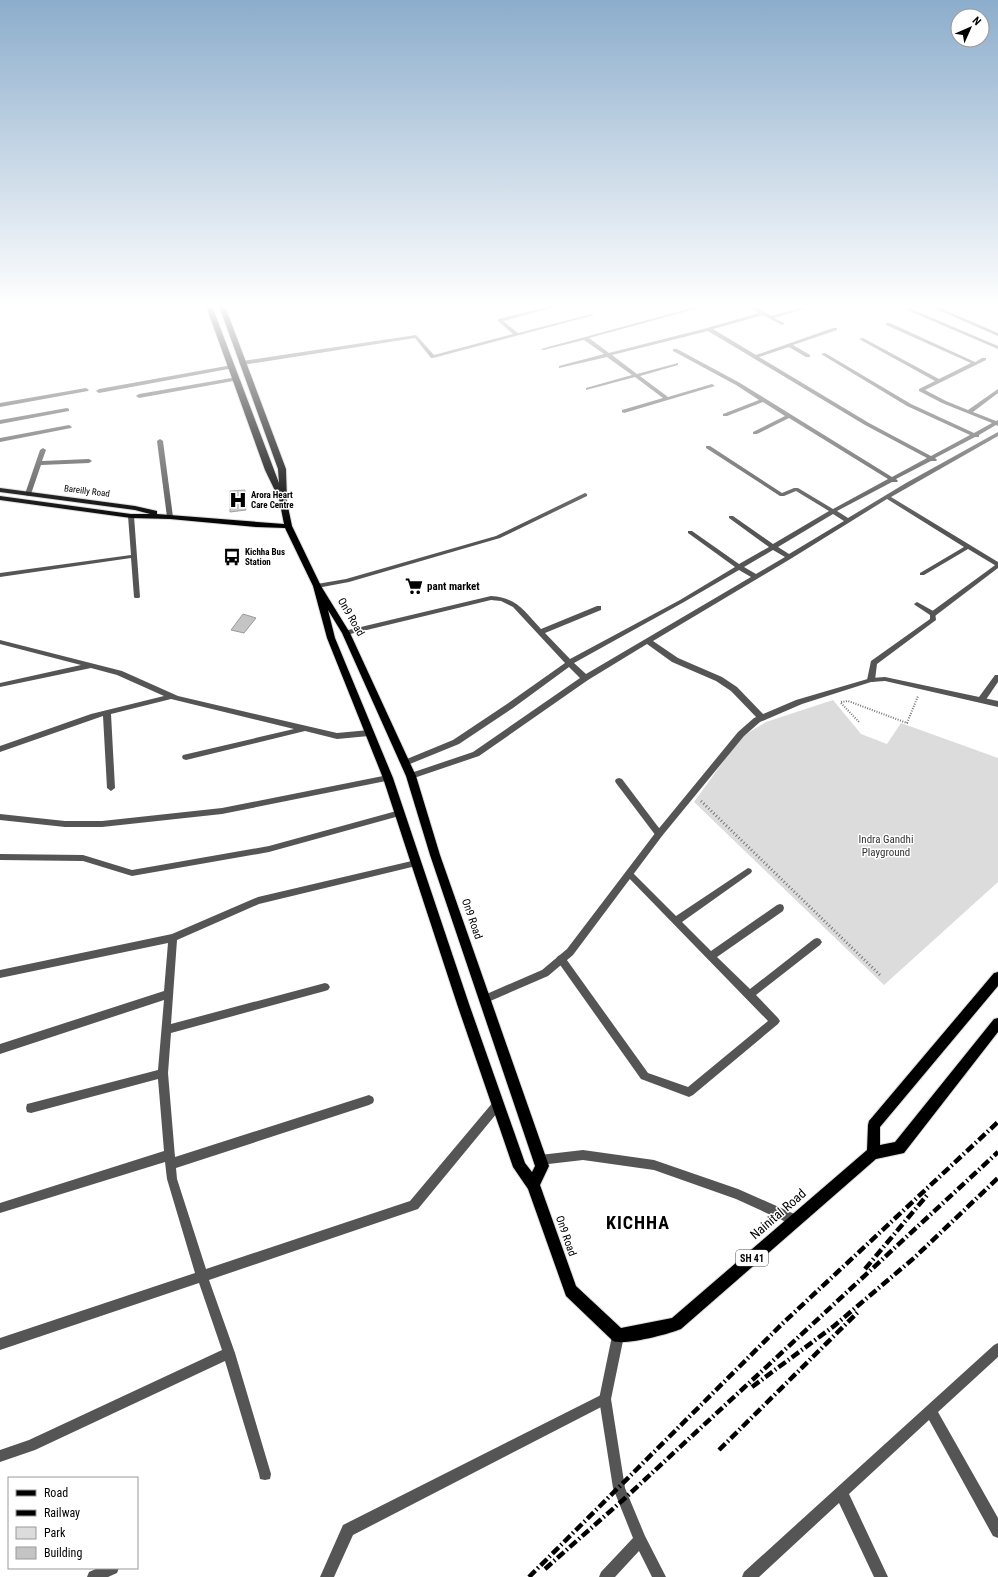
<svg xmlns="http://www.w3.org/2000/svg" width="998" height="1577" viewBox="0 0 998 1577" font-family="'Roboto Condensed',sans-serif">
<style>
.green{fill:#dcdcdc}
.building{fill:#c4c4c4;stroke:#999}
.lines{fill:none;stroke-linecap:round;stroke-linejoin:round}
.primary-casing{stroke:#dbdbdb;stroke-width:2}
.path-far1{stroke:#777;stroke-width:2;stroke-dasharray:1 1.5;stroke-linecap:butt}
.path{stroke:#777;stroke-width:3;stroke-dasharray:1 2.5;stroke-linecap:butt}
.service{fill:#555;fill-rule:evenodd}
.pedestrian{fill:#555;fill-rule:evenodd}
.minor{fill:#555;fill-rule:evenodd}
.tertiary{fill:#555;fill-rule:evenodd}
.primary{fill:#000;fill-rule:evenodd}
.rail{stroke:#000;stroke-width:4.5;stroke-dasharray:9 3 1.5 3;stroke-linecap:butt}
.labels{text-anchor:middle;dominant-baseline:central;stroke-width:3;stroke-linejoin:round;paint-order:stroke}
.far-street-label{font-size:9px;fill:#000;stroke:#fff}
.far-poi-label{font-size:9px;font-weight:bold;fill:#000;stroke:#fff;text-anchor:start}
.shield{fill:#fff;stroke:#4c4c4c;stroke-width:1}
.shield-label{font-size:10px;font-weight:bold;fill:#000}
.poi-label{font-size:11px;font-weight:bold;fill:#000;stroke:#fff;text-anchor:start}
.street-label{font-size:11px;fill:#000;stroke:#fff}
.park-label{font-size:11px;fill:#333;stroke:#fff}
.near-street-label{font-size:13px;fill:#000;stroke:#fff}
.near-district-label{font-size:18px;font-weight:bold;letter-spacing:1px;fill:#000;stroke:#fff}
</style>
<rect width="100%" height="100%" fill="#fff"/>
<path class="green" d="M 833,700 L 861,734 L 887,744 L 901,723 L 998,758 L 998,882 L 884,985 L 694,802 L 741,737 L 766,722 Z"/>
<g class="building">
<path d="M 245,490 L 246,510 L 230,512 L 230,491 Z"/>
<path d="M 243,614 L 256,618 L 244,633 L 231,630 Z"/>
</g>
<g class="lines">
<g class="primary-casing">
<path id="primary" d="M 206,306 L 212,306 L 279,483 L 278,469 L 219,306 L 225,306 L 286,469 L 287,502 L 292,526 L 321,586 L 350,633 L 416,776 L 440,855 L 549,1166 L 540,1185 L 576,1286 L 621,1328 L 672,1318 L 867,1150 L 868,1125 L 869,1121 L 994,973 L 998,972 L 998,986 L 880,1127 L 880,1145 L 895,1142 L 994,1019 L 998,1018 L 998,1032 L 904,1153 L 876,1159 L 681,1329 C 669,1334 624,1346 613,1341 L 566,1296 L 528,1189 L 513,1167 L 457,1004 L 383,778 L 327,638 L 313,586 L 285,528 L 256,527 L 170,519 L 131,518 L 0,500 L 0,496 L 131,514 L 150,514 L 135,510 L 0,492 L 0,488 L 135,506 L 157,511 L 157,514 L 284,524 L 279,499 L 265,470 ZM 328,610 L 342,633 L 406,776 L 430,855 L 535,1166 L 532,1172 L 525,1163 L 469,1004 L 393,778 L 335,638 Z"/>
</g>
<g class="path-far1">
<path d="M 841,702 L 848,701 L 907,723 L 918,696"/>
<path d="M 841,703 L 859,722"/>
</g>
<path class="path" d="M 701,801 L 881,976"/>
<path class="service" d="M 748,868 L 751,869 L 752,871 L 751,873 L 682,922 L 711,951 L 777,905 L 780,904 L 783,905 L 784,908 L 783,911 L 717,957 L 750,989 L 814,939 L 817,938 L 820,939 L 822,942 L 820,945 L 756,995 L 778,1018 L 780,1021 L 778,1024 L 693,1095 L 689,1097 L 641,1079 L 558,962 L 556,959 L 558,956 L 561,955 L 564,956 L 648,1073 L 688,1087 L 768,1021 L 625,874 L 626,872 L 629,871 L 632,872 L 676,916 Z"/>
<path class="pedestrian" d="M 998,563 L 998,568 L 935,616 L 931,616 L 931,612 Z"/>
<g class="minor">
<path d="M 552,306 L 559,306 L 503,321 L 518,333 L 592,314 L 594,315 L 433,358 L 431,358 L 415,338 L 242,365 L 239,363 L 242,361 L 416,335 L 434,355 L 513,334 L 498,321 L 498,319 Z"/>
<path d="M 699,306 L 706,306 L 589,338 L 609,353 L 707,328 L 759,313 L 749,306 L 754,306 L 771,316 L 804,307 L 804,309 L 774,318 L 784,323 L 784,324 L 782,325 L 763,315 L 713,329 L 756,355 L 833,328 L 837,328 L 837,330 L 793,345 L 810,355 L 810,357 L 806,357 L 789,347 L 759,357 L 869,423 L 931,456 L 970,435 L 907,406 L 821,354 L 825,353 L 911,404 L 974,433 L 992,423 L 942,403 L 919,391 L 919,389 L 935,381 L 859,339 L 863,338 L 939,379 L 971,363 L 886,325 L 886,323 L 890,323 L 975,362 L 982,358 L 986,358 L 986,360 L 925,390 L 946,401 L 968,410 L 998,389 L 998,393 L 973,412 L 996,421 L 998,420 L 998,426 L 996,425 L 979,435 L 979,437 L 975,437 L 935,458 L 937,460 L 936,461 L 931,461 L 896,479 L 898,481 L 897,482 L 892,482 L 837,511 L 848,518 L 906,483 L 998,432 L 998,436 L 891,497 L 998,562 L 998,567 L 968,549 L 924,575 L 920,575 L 920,573 L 964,547 L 887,499 L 792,558 L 653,641 L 678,658 L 722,677 L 737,687 L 765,716 L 766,718 L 765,720 L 759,720 L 731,691 L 716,681 L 672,662 L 647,644 L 588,680 L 479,756 L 414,778 L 408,778 L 407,776 L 408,774 L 473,752 L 580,678 L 569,667 L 513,708 L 459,744 L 405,766 L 402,765 L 401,763 L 402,761 L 453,740 L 507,704 L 565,663 L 513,607 L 501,601 L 491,600 L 346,635 L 343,633 L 344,631 L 491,596 C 518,598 524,611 541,629 L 597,606 L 601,606 L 601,610 L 545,633 L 570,659 L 680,600 L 735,567 L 688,533 L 688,531 L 692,531 L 739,564 L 769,547 L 729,518 L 729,516 L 733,516 L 773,544 L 829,511 L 796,491 L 784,496 L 780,496 L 706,448 L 706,446 L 710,446 L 782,493 L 794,488 L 798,488 L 833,509 L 888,479 L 789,418 L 757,434 L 753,434 L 753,432 L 785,416 L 763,402 L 727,416 L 723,416 L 723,414 L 759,400 L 736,385 L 673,351 L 673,349 L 677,349 L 740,383 L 892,477 L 927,458 L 865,425 L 708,331 L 612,355 L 637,374 L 678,363 L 678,365 L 640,376 L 668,397 L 712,384 L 715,386 L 624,413 L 622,412 L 622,410 L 663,398 L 635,377 L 586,390 L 586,388 L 632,375 L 607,357 L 559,368 L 559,366 L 604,354 L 584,340 L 543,350 L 541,349 ZM 833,514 L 844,521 L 789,554 L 778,547 ZM 773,550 L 785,557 L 756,574 L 744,567 ZM 739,570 L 751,577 L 586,674 L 574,663 L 684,602 Z"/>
<path d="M 929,306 L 935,306 L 998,333 L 998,336 Z"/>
<path d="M 909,308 L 998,346 L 998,349 L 907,310 L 907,308 Z"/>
<path d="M 232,365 L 234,366 L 234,368 L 99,393 L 96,391 L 99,389 Z"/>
<path d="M 237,377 L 239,378 L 239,380 L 139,398 L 136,396 L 139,394 Z"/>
<path d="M 86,388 L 89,390 L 88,391 L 0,407 L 0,403 Z"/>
<path d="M 67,408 L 69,409 L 69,411 L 0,424 L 0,420 Z"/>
<path d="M 69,425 L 72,427 L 71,428 L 0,442 L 0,438 Z"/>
<path d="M 160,439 L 163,441 L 173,517 L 170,519 L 167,517 L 157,441 Z"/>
<path d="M 43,448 L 46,450 L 42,461 L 89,459 L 92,461 L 89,463 L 41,465 L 31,494 L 28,496 L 26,495 L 25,494 L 40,450 Z"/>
<path d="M 585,493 L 587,494 L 587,496 L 500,538 L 349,582 L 317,588 L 314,586 L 317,584 L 346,579 L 496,536 Z"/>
<path d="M 131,514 L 134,516 L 140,597 L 139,598 L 135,598 L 134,597 L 131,558 L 0,577 L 0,573 L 131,555 L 128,516 Z"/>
<path d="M 917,602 L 935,612 L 936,620 L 877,664 L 875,680 L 874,682 L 868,682 L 867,680 L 871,661 L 930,619 L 930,615 L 915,605 L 914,604 Z"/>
<path d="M 0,640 L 122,671 L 178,696 L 337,733 L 369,730 L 373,733 L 369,736 L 337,739 L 305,731 L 186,760 L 183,759 L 182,757 L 183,755 L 294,729 L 171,699 L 111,714 L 115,788 L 111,791 L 107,788 L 103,716 L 0,752 L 0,746 L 91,714 L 164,696 L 117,675 L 91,668 L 0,687 L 0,683 L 81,665 L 0,644 Z"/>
<path d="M 995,675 L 998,675 L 998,682 L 985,701 L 979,701 L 978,699 L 979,697 Z"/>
<path d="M 388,775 L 391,776 L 392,778 L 391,780 L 222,814 L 102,827 L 65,827 L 0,820 L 0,814 L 65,821 L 102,821 L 222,808 Z"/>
<path d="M 619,778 L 622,779 L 662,832 L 663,834 L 662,836 L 656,836 L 616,783 L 615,781 L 616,779 Z"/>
<path d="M 400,810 L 403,811 L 404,813 L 403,815 L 269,852 L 132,876 L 83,861 L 0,860 L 0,854 L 83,855 L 132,870 L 269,846 Z"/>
<path d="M 416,860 L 419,861 L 420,863 L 419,865 L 416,866 L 259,904 L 177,940 L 171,1024 L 325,983 L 328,984 L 330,987 L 328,990 L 325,991 L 171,1033 L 168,1073 L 175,1157 L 369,1095 L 373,1097 L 374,1100 L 373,1103 L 369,1105 L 176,1168 L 177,1179 L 206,1269 L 410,1201 L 494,1101 L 498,1099 L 502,1101 L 503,1104 L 502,1107 L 418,1209 L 209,1280 L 235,1353 L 271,1474 L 270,1479 L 265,1480 L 260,1479 L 259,1474 L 225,1361 L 35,1450 L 0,1462 L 0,1450 L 29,1440 L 222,1350 L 199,1283 L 0,1350 L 0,1338 L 195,1273 L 167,1179 L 165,1162 L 0,1213 L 0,1203 L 164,1151 L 158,1079 L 31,1113 L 27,1112 L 26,1108 L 27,1104 L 31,1103 L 158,1070 L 164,1000 L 0,1054 L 0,1044 L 164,991 L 168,943 L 0,978 L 0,970 L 172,934 L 258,897 Z"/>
<path d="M 583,1150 L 654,1160 L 738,1189 L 799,1216 L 801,1220 L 799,1224 L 795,1226 L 736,1199 L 654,1170 L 583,1160 L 540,1165 L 536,1164 L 535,1160 L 536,1156 L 540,1155 Z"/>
<path d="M 998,1343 L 998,1357 L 938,1412 L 998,1518 L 998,1538 L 993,1536 L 929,1420 L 849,1494 L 888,1577 L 874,1577 L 839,1503 L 759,1577 L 742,1577 L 744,1572 L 994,1345 Z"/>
<path d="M 605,1393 L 609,1395 L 611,1399 L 609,1403 L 353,1535 L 334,1577 L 320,1577 L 343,1525 Z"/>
<path d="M 98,1568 L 119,1568 L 117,1573 L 108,1577 L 87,1577 L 89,1572 Z"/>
</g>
<g class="tertiary">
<path d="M 885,677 L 998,701 L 998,707 L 885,681 L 871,682 L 802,704 L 760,722 L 744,736 L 662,836 L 573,955 L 548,976 L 488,1002 L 485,1003 L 482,1002 L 480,999 L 482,996 L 542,970 L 567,949 L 656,832 L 738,732 L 754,718 L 796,700 L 871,678 Z"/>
<path d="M 618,1330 L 622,1332 L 624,1336 L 611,1399 L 625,1488 L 645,1536 L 666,1577 L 652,1577 L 639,1551 L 615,1577 L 599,1577 L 601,1572 L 633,1538 L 613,1488 L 599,1399 L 612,1336 L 614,1332 Z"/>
</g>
<use href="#primary" class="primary"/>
<g class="rail">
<path d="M 865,1269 L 928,1194"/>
<path d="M 752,1387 L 834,1326 L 914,1258 L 998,1178"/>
<path d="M 719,1450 L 859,1311"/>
<path d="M 545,1569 L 624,1499 L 998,1152"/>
<path d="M 529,1577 L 782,1324 L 998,1122"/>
</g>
</g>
<linearGradient id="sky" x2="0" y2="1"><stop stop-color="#8cadcc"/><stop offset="0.58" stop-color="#fff"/><stop offset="1" stop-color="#fff" stop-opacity="0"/></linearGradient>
<rect width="998" height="527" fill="url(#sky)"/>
<defs>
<g id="hospital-bare" transform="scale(1.38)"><path d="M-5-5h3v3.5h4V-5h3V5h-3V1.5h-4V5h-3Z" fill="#000" stroke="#fff" stroke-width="2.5" paint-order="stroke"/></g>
<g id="bus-bare" transform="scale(1.38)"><path d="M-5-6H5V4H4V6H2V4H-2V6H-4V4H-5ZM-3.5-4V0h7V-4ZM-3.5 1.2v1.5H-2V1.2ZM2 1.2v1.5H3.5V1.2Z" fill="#000" stroke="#fff" stroke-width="2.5" paint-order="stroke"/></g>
<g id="supermarket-bare" transform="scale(1.38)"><path d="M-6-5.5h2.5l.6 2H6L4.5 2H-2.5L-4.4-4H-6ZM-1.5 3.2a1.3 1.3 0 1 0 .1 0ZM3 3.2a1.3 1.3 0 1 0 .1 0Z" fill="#000" stroke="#fff" stroke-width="2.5" paint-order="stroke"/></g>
</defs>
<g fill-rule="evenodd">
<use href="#hospital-bare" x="238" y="500"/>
<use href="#bus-bare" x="232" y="557"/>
<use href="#supermarket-bare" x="414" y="586"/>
</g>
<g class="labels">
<g class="far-street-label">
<text transform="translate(87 491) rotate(7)">Bareilly Road</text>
</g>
<g class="far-poi-label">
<text x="251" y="495">Arora Heart<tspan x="251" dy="10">Care Centre</tspan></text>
<text x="245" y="552">Kichha Bus<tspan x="245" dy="10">Station</tspan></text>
</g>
<rect class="shield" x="736" y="1250" width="32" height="16" rx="3"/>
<g class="shield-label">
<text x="752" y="1258">SH 41</text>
</g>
<g class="poi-label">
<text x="427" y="586">pant market</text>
</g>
<g class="street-label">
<text transform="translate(351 617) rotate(60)">On9 Road</text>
<text transform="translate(472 919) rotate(71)">On9 Road</text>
<text transform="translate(566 1236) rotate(71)">On9 Road</text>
</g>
<g class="park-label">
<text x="886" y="839">Indra Gandhi<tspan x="886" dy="13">Playground</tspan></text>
</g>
<g class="near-street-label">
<text transform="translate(778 1214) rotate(-41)">Nainital Road</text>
</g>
<g class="near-district-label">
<text x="638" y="1222">KICHHA</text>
</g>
</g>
<rect x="8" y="1477" width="130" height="92" fill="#ffffff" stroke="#999999"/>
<rect x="16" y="1490" width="20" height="6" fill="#000000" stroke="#999999"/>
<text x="44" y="1497" font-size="12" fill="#000000">Road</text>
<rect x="16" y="1510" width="20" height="6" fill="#000000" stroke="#999999"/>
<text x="44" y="1517" font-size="12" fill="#000000">Railway</text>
<rect x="16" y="1527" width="20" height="12" fill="#dcdcdc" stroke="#999999"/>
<text x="44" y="1537" font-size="12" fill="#000000">Park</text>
<rect x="16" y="1547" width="20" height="12" fill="#c4c4c4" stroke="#999999"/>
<text x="44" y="1557" font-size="12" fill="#000000">Building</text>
<g transform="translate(970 28) rotate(45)"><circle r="19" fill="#ffffff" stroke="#999999"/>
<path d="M0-3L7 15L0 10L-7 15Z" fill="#000000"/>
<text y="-6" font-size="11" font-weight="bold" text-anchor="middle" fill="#000000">N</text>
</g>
</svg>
